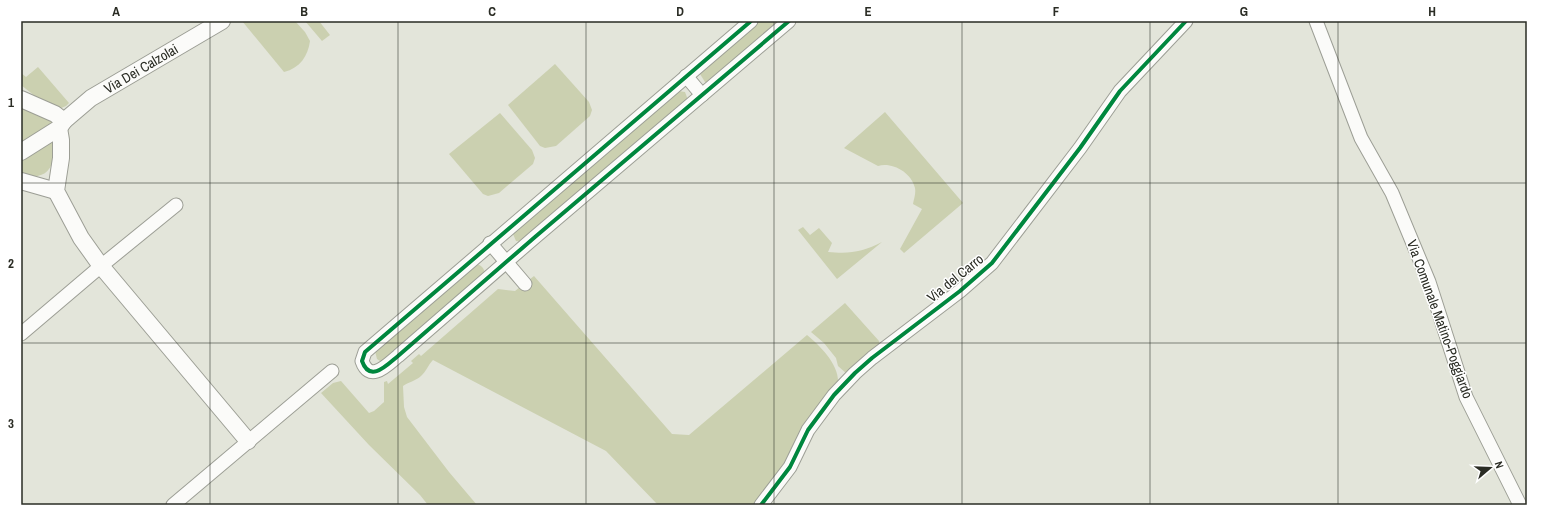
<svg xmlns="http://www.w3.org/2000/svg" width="1548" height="526" viewBox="0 0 1548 526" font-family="'Archivo Narrow',sans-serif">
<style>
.green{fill:#cbd0b0}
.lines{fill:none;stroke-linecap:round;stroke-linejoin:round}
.minor-casing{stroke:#9c9e95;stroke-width:15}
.tertiary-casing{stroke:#9c9e95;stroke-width:18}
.minor{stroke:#fbfbf9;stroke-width:13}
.tertiary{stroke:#fbfbf9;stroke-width:16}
.cycleway-casing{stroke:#fff;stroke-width:6}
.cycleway{stroke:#00873e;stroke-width:4}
.grid{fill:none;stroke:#2a2c24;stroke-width:1;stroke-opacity:0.55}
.labels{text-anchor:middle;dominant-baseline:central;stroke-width:3;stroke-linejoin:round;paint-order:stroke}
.street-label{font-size:14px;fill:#2a2c24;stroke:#fff}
.neatline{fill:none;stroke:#2a2c24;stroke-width:1.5}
.grid-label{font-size:13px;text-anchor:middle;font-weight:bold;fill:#2a2c24}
</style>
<rect width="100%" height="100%" fill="#e3e5da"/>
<g class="green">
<path d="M 242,21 L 295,21 L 305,32 L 310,41 C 308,56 300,68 284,72 Z"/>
<path d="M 305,21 L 319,21 L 330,35 L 322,41 Z"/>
<path d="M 758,21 L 782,21 L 708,82 L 705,82 L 700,74 L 701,69 Z"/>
<path d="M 555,64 L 589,102 L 592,110 L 590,116 L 556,146 L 545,148 L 540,146 L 508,105 Z"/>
<path d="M 38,67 L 69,103 L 66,106 L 59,109 L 45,104 L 21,85 L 21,73 L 26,77 Z"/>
<path d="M 678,91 L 685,92 L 688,100 L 523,242 L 516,241 L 513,234 L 514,230 Z"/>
<path d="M 21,107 L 54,122 L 21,143 Z"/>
<path d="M 885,112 L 963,203 L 904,253 L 900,249 L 922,209 L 913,204 C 914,199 916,193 915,188 C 911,172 892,162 878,166 L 844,148 Z"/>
<path d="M 500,113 L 532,150 L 535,158 L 533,164 L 499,193 L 488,196 L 483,194 L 449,154 Z"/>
<path d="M 52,138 C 55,144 54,148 54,154 C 52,174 40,180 21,174 L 21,161 L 30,156 Z"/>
<path d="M 803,227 L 810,235 L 819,228 L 832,243 L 828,252 C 851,254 862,252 882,242 L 837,279 L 798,230 Z"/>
<path d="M 477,264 C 482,266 484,268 485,274 L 384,361 L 380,361 L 377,359 L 375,351 Z"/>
<path d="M 534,276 L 672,434 L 689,435 L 807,335 C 820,346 840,365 838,384 L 795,452 L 758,505 L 658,505 L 606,451 L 433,360 C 428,365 426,372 421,376 C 416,381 408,382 403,386 L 404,407 L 407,417 L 449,472 L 477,505 L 428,505 L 420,495 L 369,445 L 321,393 L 333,383 L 341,381 L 369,413 L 374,411 L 384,402 L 384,382 L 387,381 L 388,384 L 413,363 L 411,361 L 419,354 L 421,356 L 498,289 L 515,291 Z"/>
<path d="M 845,303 L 879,341 L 880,345 L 847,374 L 838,366 L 836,358 L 824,343 L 811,332 Z"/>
</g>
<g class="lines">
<g class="minor-casing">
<g id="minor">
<path d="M 751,21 L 365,352 L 362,361 C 370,384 388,364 398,356 L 535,237 L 789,21"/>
<path d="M 1316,21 L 1361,138 L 1392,193 L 1429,282 L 1466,397 L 1520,505"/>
<path d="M 686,76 L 702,95"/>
<path d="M 490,243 L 525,284"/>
<path d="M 21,334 L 101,266 L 176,205"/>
<path d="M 173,505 L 332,371"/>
<path d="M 761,505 L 790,467 L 808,430 L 834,395 L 855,373 L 872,358 L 960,291 L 992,263 L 1080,148 L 1120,91 L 1186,21"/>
</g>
</g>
<g class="tertiary-casing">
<g id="tertiary">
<path d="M 21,99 L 55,114 L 64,121"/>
<path d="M 59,128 L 61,140 L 61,158 L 56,191 L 81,238 L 101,266 L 248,441"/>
<path id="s1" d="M 21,152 L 59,128 L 64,121 L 91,98 L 222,21"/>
<path d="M 21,181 L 56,191"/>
</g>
</g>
<use href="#minor" class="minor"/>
<use href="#tertiary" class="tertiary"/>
<g class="cycleway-casing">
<g id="cycleway">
<path d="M 751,21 L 365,352 L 362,361 C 370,384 388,364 398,356 L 535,237 L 789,21"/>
<path d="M 761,505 L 790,467 L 808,430 L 834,395 L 855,373 L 872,358 L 960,291 L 992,263 L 1080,148 L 1120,91 L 1186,21"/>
</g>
</g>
<use href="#cycleway" class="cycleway"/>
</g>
<path class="grid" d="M 210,21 L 210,505M 398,21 L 398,505M 586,21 L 586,505M 774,21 L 774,505M 962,21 L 962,505M 1150,21 L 1150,505M 1338,21 L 1338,505M 21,183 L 1527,183M 21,343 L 1527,343"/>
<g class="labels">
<g class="street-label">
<text stroke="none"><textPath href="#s1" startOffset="147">Via Dei Calzolai</textPath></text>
<text transform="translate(955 278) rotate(-39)">Via del Carro</text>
<text transform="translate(1440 319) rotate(70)">Via Comunale Matino-Poggiardo</text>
</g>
</g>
<rect width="1548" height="526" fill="none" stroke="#ffffff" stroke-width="44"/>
<g transform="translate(1490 468) rotate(71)" stroke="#ffffff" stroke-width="3" paint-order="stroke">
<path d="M0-3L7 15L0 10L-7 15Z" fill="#2a2c24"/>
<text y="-6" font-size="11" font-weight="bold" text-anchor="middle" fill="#2a2c24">N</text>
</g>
<rect x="22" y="22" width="1504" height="482" class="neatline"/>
<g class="grid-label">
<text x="116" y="16">A</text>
<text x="304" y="16">B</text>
<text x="492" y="16">C</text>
<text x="680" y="16">D</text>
<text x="868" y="16">E</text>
<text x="1056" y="16">F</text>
<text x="1244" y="16">G</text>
<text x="1432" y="16">H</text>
<text x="11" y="107">1</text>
<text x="11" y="268">2</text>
<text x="11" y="428">3</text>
</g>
</svg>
